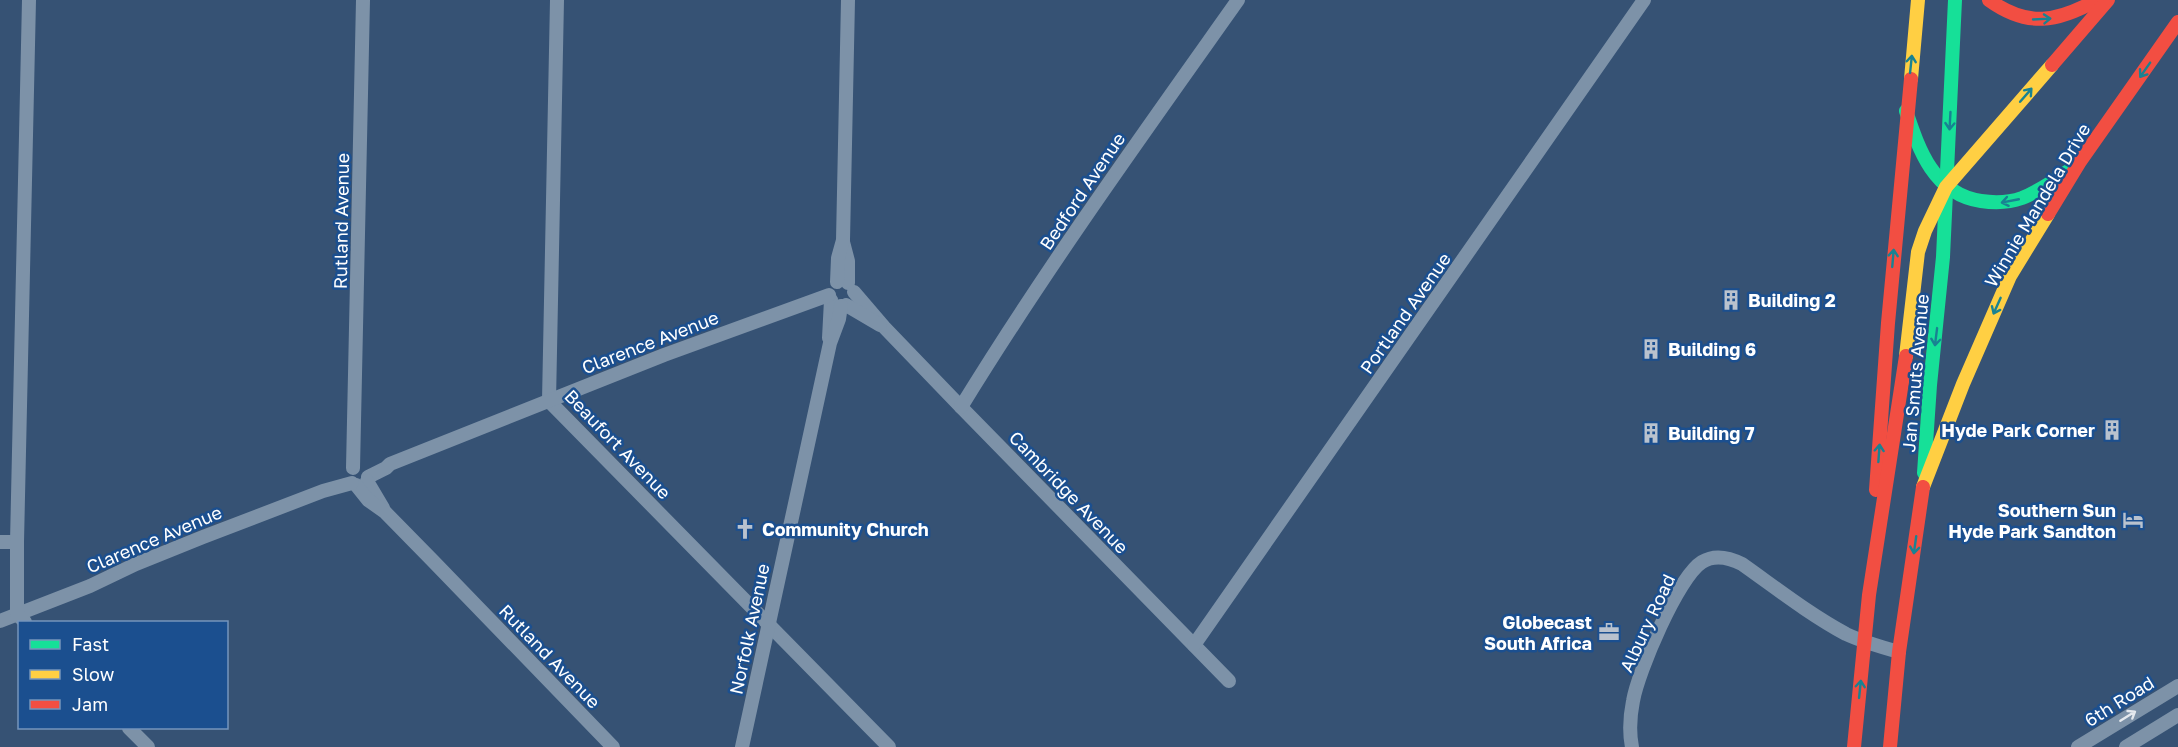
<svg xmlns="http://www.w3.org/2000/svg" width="2178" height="747" viewBox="0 0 2178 747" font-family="'Golos Text',sans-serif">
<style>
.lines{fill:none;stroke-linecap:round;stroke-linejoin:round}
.street{stroke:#7d92a8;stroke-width:14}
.fast{stroke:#16e098;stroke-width:14}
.slow{stroke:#ffcf43;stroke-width:14}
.jam{stroke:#f24e42;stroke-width:14}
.oneway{stroke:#198292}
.oneway2{stroke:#e5e9ee}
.labels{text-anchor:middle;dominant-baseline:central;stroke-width:5;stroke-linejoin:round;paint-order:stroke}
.street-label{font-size:18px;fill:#fff;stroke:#1b4f8f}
.poi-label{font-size:18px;font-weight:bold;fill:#fff;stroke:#1b4f8f;text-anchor:start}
</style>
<rect width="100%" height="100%" fill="#365274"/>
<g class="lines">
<g class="street">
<path d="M 557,0 L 549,401 L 889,747"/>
<path d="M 843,242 L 848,261 L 848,283"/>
<path d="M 837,282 L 838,258 L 843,240 L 848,0"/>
<path d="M 854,292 L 884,327 L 961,407 L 1229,681"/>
<path d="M 846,305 L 880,325"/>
<path d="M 829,338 L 831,300"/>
<path d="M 961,407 C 1047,267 1143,134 1238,0"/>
<path d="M 353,468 L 363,0"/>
<path d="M 368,477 L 386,468 L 390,464 L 664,355 L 829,295"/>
<path d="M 367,481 L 383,508"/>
<path d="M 356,485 L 368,500 L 385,512 L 433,561 L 613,747"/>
<path d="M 0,542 L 17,542"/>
<path d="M 0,621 L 90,586 L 136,564 L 203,537 L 323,491 L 352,483"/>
<path d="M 25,622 L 17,614 L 17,542 L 29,0"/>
<path d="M 1194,645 L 1644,0"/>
<path d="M 129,728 L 148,747"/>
<path d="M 742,747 L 830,343 L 839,319 L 841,306"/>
<path d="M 1632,747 C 1629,732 1630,716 1633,701 C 1638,672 1678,577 1702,562 C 1715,554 1730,558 1742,564 C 1776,588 1809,614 1846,634 C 1863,642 1881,647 1899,652"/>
<path d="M 2078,747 L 2178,686"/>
<path d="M 2126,747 L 2178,715"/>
</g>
<g class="fast">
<path d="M 1906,111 C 1919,150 1934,194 1981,201 C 1995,203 2008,203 2022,198 C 2040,191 2056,179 2073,168"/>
<path d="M 1924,473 L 1930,385 L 1943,257 L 1955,0"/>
</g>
<g class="slow">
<path d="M 1911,79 L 1918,0"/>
<path d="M 1906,356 L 1918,252 L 1925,231 L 1946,187 L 2052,65"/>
<path d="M 1923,487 L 1963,384 L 2010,276 L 2048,214"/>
</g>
<g class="jam">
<path d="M 1989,0 C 2028,28 2057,22 2097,0"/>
<path d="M 2052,65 L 2108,0"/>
<path d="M 2048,214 L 2079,163 L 2178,22"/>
<path d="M 1876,490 L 1888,323 L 1911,79"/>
<path d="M 1854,747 L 1869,595 L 1906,356"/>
<path d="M 1890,747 L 1899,652 L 1923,487"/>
</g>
</g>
<defs><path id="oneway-shaft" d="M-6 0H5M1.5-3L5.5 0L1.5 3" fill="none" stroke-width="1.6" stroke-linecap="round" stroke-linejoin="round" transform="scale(1.5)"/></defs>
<g class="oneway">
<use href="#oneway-shaft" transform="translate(2042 19) rotate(-3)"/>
<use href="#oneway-shaft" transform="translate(1911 64) rotate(-84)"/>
<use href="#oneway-shaft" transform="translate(2145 70) rotate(125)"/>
<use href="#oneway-shaft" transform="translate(2026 95) rotate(-49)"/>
<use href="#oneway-shaft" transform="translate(1950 121) rotate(93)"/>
<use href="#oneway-shaft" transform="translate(2010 201) rotate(169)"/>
<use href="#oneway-shaft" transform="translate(1893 258) rotate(-85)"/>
<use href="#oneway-shaft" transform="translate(1997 306) rotate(114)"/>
<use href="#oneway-shaft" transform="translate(1936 337) rotate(97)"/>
<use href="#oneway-shaft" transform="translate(1879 453) rotate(-86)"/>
<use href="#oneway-shaft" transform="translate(1915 545) rotate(98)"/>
<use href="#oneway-shaft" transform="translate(1860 689) rotate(-84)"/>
</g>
<use class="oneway2" href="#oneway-shaft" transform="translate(2128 716) rotate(-32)"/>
<defs>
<g id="building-bare" transform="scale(1.62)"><path d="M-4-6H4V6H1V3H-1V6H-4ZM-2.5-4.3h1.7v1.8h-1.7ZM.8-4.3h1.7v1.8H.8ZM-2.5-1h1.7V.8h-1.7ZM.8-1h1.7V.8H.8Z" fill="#b9c2ce" stroke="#1b4f8f" stroke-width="2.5" paint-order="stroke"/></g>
<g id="hotel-bare" transform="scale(1.62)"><path d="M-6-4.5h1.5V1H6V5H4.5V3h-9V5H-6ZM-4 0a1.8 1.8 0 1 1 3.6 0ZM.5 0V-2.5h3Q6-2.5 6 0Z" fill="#b9c2ce" stroke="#1b4f8f" stroke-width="2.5" paint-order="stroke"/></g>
<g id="church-bare" transform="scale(1.62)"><path d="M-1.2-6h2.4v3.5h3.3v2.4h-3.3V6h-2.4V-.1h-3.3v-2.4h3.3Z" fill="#b9c2ce" stroke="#1b4f8f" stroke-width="2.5" paint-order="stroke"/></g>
<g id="office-bare" transform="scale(1.62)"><path d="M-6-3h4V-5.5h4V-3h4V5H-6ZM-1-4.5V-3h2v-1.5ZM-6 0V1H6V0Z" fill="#b9c2ce" stroke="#1b4f8f" stroke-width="2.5" paint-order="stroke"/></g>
</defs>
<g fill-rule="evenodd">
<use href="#building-bare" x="1731" y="300"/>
<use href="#building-bare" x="1651" y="349"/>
<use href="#building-bare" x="2112" y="430"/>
<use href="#building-bare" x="1651" y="433"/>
<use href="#hotel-bare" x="2133" y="520"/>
<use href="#church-bare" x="745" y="529"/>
<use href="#office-bare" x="1609" y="632"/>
</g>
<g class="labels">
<g class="street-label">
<text transform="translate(1082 191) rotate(-56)">Bedford Avenue</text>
<text transform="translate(2037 205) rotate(-59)">Winnie Mandela Drive</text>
<text transform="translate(341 221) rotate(-89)">Rutland Avenue</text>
<text transform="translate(1405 313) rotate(-55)">Portland Avenue</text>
<text transform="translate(650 342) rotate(-21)">Clarence Avenue</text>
<text transform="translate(1915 373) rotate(-85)">Jan Smuts Avenue</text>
<text transform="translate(618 444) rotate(46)">Beaufort Avenue</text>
<text transform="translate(1069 492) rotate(46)">Cambridge Avenue</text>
<text transform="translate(154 539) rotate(-23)">Clarence Avenue</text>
<text transform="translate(1647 623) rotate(-65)">Albury Road</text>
<text transform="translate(749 629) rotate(-78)">Norfolk Avenue</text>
<text transform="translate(550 656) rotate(46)">Rutland Avenue</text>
<text transform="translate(2119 701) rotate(-32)">6th Road</text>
</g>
<g class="poi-label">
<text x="1748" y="300">Building 2</text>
<text x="1668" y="349">Building 6</text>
<text x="2095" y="430" text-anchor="end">Hyde Park Corner</text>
<text x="1668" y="433">Building 7</text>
<text x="2116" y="510" text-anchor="end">Southern Sun<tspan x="2116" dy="21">Hyde Park Sandton</tspan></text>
<text x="762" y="529">Community Church</text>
<text x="1592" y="622" text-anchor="end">Globecast<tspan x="1592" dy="21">South Africa</tspan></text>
</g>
</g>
<rect x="18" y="621" width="210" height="108" fill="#1b4f8f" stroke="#7695bc" stroke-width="1.5"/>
<rect x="30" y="640" width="30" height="9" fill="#16e098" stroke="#7695bc" stroke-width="1.5"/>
<text x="72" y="651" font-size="18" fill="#ffffff">Fast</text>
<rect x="30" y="670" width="30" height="9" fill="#ffcf43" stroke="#7695bc" stroke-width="1.5"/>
<text x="72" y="681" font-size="18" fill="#ffffff">Slow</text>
<rect x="30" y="700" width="30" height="9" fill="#f24e42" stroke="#7695bc" stroke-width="1.5"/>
<text x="72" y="711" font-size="18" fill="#ffffff">Jam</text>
</svg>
